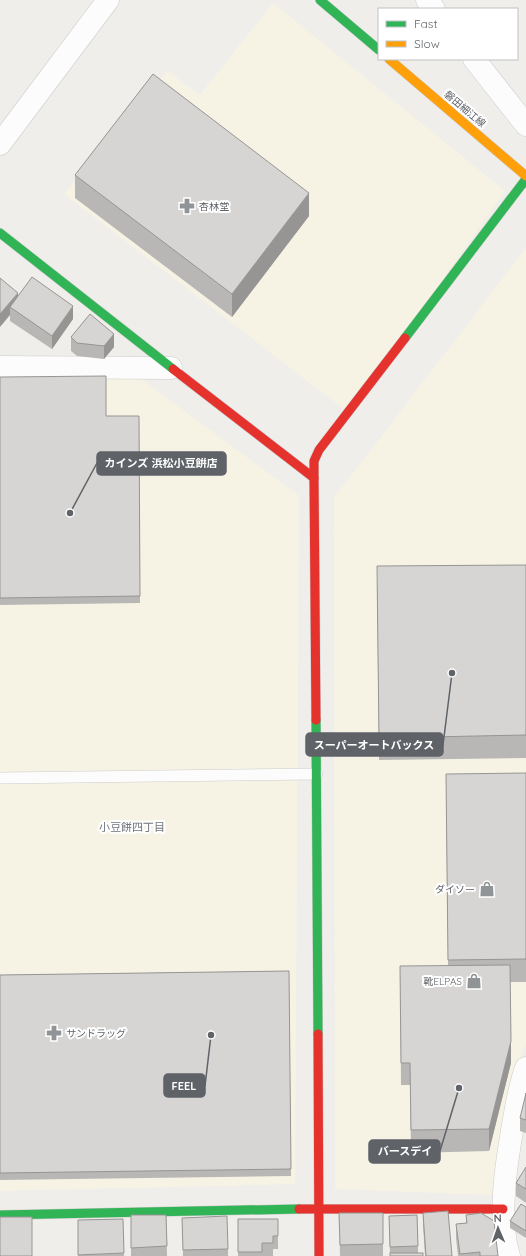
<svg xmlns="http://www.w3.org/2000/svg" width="526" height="1256" viewBox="0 0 526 1256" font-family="Quicksand,'Noto Sans JP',sans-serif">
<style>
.commercial{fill:#f7f3e4}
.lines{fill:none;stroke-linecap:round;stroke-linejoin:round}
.lane-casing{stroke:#cbcccc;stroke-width:12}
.street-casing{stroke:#cbcccc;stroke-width:23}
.fast-casing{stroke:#cacacb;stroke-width:10}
.slow-casing{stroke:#cacacb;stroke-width:10}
.jam-casing{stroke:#cacacb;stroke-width:10}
.lane{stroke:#fdfcfc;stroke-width:11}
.street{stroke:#fdfcfc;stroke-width:22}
.fast{stroke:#30b455;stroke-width:9}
.slow{stroke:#ff9f0a;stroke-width:9}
.jam{stroke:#e5322d;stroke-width:9}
.wall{fill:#b8b7b5}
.shaded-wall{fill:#969594}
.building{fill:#d6d5d3;stroke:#969594}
.labels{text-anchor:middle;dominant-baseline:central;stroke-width:4;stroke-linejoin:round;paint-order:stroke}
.street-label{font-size:10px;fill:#5f6368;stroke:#fff}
.poi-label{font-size:10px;fill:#5f6368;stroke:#fff;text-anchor:start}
.neighbourhood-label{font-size:11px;fill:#70757a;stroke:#fff}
.leader{fill:none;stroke:#5f6368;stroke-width:1.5}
.callout-dot{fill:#5f6368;stroke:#fff;stroke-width:1.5}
.callout{fill:#5f6368;stroke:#5f6368;stroke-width:1.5}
.callout-label{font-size:11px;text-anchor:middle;font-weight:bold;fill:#fff}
</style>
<rect width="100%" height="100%" fill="#efeeea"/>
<g class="commercial">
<path d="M 273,3 L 505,191 L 349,413 L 64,194 L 167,71 L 200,95 Z"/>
<path d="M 526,248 L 526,1044 L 513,1076 L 494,1195 L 335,1189 L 334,498 Z"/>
<path d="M 0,376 L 140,378 L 299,496 L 295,1184 L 0,1191 Z"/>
</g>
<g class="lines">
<g class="lane-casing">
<path id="lane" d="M 0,778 L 317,774"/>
</g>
<g class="street-casing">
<g id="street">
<path d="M 427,0 L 434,9"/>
<path d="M 474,59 L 526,125"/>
<path d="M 0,144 L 108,0"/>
<path d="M 0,367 L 171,368"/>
<path d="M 509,1256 C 497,1216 507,1159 514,1119 C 517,1102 520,1084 526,1068"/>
</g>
</g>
<g class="fast-casing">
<g id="fast">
<path d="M 320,0 L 379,50"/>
<path d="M 0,233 L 173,369"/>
<path d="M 405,338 L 526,179"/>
<path d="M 316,720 L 318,1034"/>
<path d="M 0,1215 L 299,1209"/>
</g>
</g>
<g class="slow-casing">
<path id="slow" d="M 389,59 L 526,176"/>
</g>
<g class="jam-casing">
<g id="jam">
<path d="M 173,369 L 314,478 L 314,461 L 319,450 L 405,338"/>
<path d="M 314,478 L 316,720"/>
<path d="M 318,1034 L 319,1256"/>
<path d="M 299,1209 L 503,1209"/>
</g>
</g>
<use href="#lane" class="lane"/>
<use href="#street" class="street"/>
<use href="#fast" class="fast"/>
<use href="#slow" class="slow"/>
<use href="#jam" class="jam"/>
</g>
<g class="wall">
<path d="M 75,175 L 309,216 L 232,317 L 75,198 Z"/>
<path d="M 0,278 L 18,297 L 73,319 L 52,349 L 10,321 L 10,315 Z"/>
<path d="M 71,337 L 114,347 L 104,359 L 77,356 L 71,351 Z"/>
<path d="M 0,377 L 106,416 L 139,416 L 140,603 L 0,605 Z"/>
<path d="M 526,565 L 526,758 L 379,760 L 377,588 Z"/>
<path d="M 526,773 L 526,982 L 510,982 L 511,1063 L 489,1151 L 411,1153 L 410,1085 L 401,1085 L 400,966 L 448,966 L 446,796 Z"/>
<path d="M 289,971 L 291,1176 L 0,1180 L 0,975 Z"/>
<path d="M 526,1093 L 526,1133 L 520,1131 L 520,1118 Z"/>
<path d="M 526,1167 L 526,1203 L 516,1196 L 516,1183 Z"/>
<path d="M 526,1207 L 526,1238 L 510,1228 L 510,1221 Z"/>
<path d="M 339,1213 L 383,1213 L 383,1256 L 340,1256 Z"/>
<path d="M 423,1213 L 452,1256 L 425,1256 L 423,1226 Z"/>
<path d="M 131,1215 L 166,1215 L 167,1256 L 131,1256 Z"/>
<path d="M 417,1215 L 418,1253 L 390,1256 L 389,1216 Z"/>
<path d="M 466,1215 L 498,1256 L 458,1256 L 456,1238 L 456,1224 L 466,1223 Z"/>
<path d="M 182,1218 L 228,1249 L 228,1256 L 183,1256 Z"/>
<path d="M 123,1219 L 124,1256 L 78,1256 L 78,1220 Z"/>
<path d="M 238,1219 L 278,1219 L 278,1249 L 273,1249 L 273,1256 L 238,1256 Z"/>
</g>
<g class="shaded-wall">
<path d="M 309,193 L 309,216 L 232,317 L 232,294 Z"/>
<path d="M 18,293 L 18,306 L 10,307 L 10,315 L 0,327 L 0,314 Z"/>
<path d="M 73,306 L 73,319 L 52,349 L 52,336 Z"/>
<path d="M 114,334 L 114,347 L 104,359 L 104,346 Z"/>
<path d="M 511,1041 L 511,1063 L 489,1151 L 489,1129 Z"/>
</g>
<g class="building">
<path d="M 153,74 L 309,193 L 232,294 L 75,175 Z"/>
<path d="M 32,277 L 73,306 L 52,336 L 10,307 Z"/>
<path d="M 0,278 L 18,293 L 0,314 Z"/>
<path d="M 90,314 L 114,334 L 104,346 L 77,343 L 71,337 Z"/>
<path d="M 106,376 L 106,416 L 139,416 L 140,596 L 0,598 L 0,377 Z"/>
<path d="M 526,565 L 526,735 L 379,738 L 377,566 Z"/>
<path d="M 526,773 L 526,959 L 448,960 L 446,774 Z"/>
<path d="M 510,965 L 511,1041 L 489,1129 L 411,1130 L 410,1063 L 401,1063 L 400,966 Z"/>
<path d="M 289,971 L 291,1169 L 0,1173 L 0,975 Z"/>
<path d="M 526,1093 L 526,1120 L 520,1118 Z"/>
<path d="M 526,1167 L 526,1189 L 516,1183 Z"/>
<path d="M 521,1204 L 526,1207 L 526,1231 L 510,1221 Z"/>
<path d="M 448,1211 L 452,1256 L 426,1256 L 423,1213 Z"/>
<path d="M 339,1213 L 383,1213 L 383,1244 L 340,1245 Z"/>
<path d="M 481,1213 L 494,1221 L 498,1256 L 480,1256 L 480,1252 L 460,1254 L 456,1224 L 467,1223 L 466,1215 Z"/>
<path d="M 131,1215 L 166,1215 L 167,1246 L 131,1248 Z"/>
<path d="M 417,1215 L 418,1246 L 390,1247 L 389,1216 Z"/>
<path d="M 227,1216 L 228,1249 L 183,1250 L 182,1218 Z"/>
<rect x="0" y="1217" width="32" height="39"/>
<path d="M 123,1219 L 124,1253 L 78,1255 L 78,1220 Z"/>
<path d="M 238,1219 L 278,1219 L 278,1236 L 273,1236 L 273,1243 L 262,1243 L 262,1252 L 238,1252 Z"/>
<rect x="390" y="1253" width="33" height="3"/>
</g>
<defs>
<g id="pharmacy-bare" transform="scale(1.2)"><path d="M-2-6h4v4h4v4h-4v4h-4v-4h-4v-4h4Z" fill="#919496" stroke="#fff" stroke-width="2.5" paint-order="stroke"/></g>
<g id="shop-bare" transform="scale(1.2)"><path d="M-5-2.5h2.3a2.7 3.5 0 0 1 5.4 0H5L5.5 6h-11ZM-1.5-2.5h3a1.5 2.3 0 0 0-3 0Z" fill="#919496" stroke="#fff" stroke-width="2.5" paint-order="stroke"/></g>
</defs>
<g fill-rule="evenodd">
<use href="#pharmacy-bare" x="187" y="206"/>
<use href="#shop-bare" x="487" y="889"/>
<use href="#shop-bare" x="474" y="981"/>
<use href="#pharmacy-bare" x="54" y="1033"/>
</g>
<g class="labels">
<g class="street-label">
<text transform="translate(465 109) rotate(40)">磐田細江線</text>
</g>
<g class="poi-label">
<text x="199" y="206">杏林堂</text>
<text x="475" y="889" text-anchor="end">ダイソー</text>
<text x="462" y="981" text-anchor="end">靴ELPAS</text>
<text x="66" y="1033">サンドラッグ</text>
</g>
<g class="neighbourhood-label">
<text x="132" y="827">小豆餅四丁目</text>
</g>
</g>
<path class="leader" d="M70 513L97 463M452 673L443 745M211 1035L205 1086M459 1088L440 1151"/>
<g class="callout-dot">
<circle cx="70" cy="513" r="4"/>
<circle cx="452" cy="673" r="4"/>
<circle cx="211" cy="1035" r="4"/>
<circle cx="459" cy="1088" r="4"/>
</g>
<g class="callout">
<rect x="97" y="452" width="129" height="23" rx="4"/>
<rect x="306" y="733" width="137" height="23" rx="4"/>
<rect x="164" y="1074" width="41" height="23" rx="4"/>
<rect x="369" y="1140" width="71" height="23" rx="4"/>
</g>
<g class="callout-label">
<text x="161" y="467">カインズ 浜松小豆餠店</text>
<text x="374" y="749">スーパーオートバックス</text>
<text x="184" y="1090">FEEL</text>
<text x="405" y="1155">バースデイ</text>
</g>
<rect x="378" y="8" width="140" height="52" fill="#ffffff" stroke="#bfc1c3"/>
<rect x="386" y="21" width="20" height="6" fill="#30b455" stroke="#bfc1c3"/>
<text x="414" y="28" font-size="12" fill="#5f6368">Fast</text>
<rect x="386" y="41" width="20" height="6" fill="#ff9f0a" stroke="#bfc1c3"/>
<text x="414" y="48" font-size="12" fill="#5f6368">Slow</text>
<g transform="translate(498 1228) rotate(358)" stroke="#ffffff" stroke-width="3" paint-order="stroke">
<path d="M0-3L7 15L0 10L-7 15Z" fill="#5f6368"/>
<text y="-6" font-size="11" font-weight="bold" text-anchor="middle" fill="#5f6368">N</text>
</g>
</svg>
